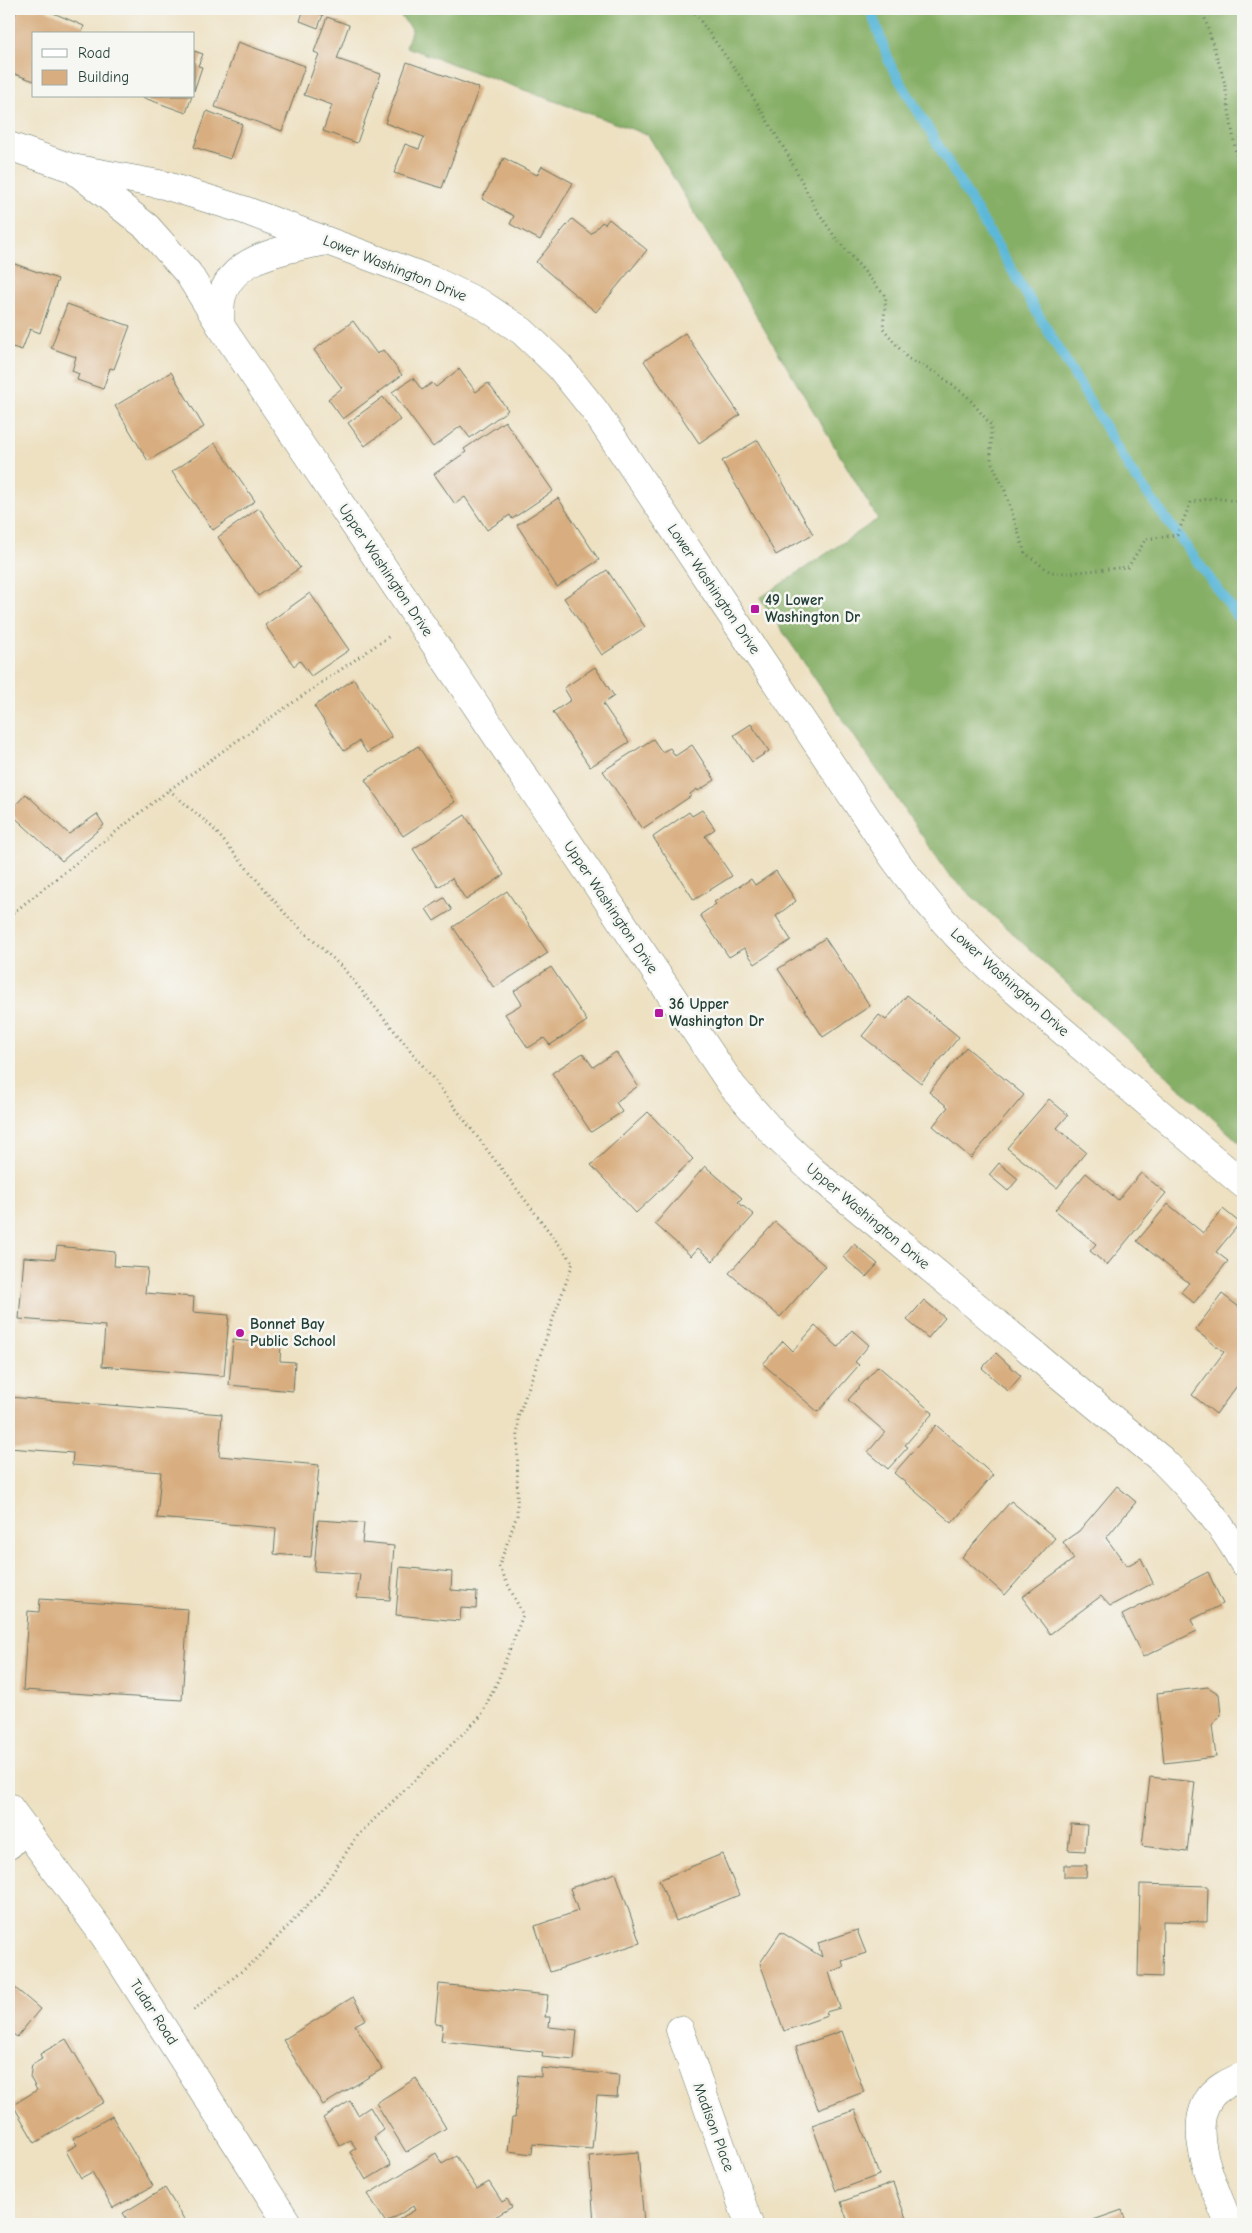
<svg xmlns="http://www.w3.org/2000/svg" width="1252" height="2233" viewBox="0 0 1252 2233" font-family="'Comic Neue',sans-serif">
<style>
.forest{fill:#86af66;stroke:#52764d}
.lines{fill:none;stroke-linecap:round;stroke-linejoin:round}
.stream{stroke:#5bb8d9;stroke-width:10}
.building{fill:#d8ad7f}
.minor-casing{stroke:#677666;stroke-width:29}
.path{stroke:#677666;stroke-width:3;stroke-dasharray:1 4;stroke-linecap:butt}
.minor{stroke:#fff;stroke-width:28}
.poi-dot{fill:#b5179e;stroke:#f6f6f2;stroke-width:2}
.labels{text-anchor:middle;dominant-baseline:central;stroke-width:5;stroke-linejoin:round;paint-order:stroke}
.street-label{font-size:15px;fill:#1f3d34;stroke:#f6f6f2}
.poi-label{font-size:15px;font-weight:bold;fill:#1f3d34;stroke:#f6f6f2;text-anchor:start}
</style>
<rect width="100%" height="100%" fill="#f6f6f2"/>
<filter id="ink" filterUnits="userSpaceOnUse"><feTurbulence type="fractalNoise" baseFrequency=".02" numOctaves="2"/><feDisplacementMap in="SourceGraphic" scale="10" xChannelSelector="R" yChannelSelector="G"/><feConvolveMatrix kernelMatrix="1 2 1 2 8 2 1 2 1" color-interpolation-filters="sRGB"/></filter>
<filter id="wash" filterUnits="userSpaceOnUse"><feTurbulence type="fractalNoise" baseFrequency=".0096" numOctaves="4" result="noise"/><feDisplacementMap in="SourceGraphic" scale="20" xChannelSelector="R" yChannelSelector="G"/><feGaussianBlur stdDeviation="1.12" result="paint"/><feColorMatrix in="noise" values="0 0 0 0 0 0 0 0 0 0 0 0 0 0 0 0 0 1.4 0 .05"/><feComposite in="paint" operator="in"/></filter>
<g filter="url(#wash)">
<rect width="100%" height="100%" fill="#eee1c2"/>
<path class="forest" d="M 394,9 L 1243,9 L 1243,1146 L 949,875 L 760,598 L 878,519 L 648,135 L 406,47 L 412,29 Z"/>
<g class="lines">
<path class="stream" d="M 870,9 L 890,64 L 1131,471 L 1243,624"/>
</g>
<g id="blocks">
<g class="building">
<path d="M 17,9 L 44,9 L 84,26 L 81,34 L 34,34 L 34,81 L 9,72 L 9,31 Z"/>
<path d="M 304,9 L 323,15 L 318,28 L 300,21 Z"/>
<path d="M 327,17 L 349,25 L 337,59 L 381,74 L 357,143 L 323,131 L 332,105 L 304,95 L 319,54 L 314,52 Z"/>
<path d="M 238,42 L 305,66 L 282,131 L 215,107 Z"/>
<path d="M 194,51 L 203,54 L 198,66 L 202,67 L 194,91 Z"/>
<path d="M 407,62 L 479,88 L 442,188 L 394,173 L 405,144 L 419,149 L 424,137 L 385,123 Z"/>
<path d="M 139,96 L 192,96 L 186,113 Z"/>
<path d="M 207,111 L 242,124 L 230,159 L 194,147 Z"/>
<path d="M 504,158 L 537,175 L 542,166 L 573,183 L 540,240 L 510,224 L 514,216 L 482,199 Z"/>
<path d="M 572,219 L 591,234 L 602,222 L 605,224 L 609,219 L 647,250 L 596,312 L 536,262 Z"/>
<path d="M 9,262 L 58,279 L 40,333 L 30,329 L 22,350 L 9,346 Z"/>
<path d="M 67,304 L 130,326 L 114,369 L 110,368 L 103,389 L 77,380 L 79,374 L 72,371 L 76,357 L 51,348 Z"/>
<path d="M 353,321 L 377,354 L 383,350 L 402,375 L 343,419 L 328,399 L 342,388 L 314,350 Z"/>
<path d="M 685,333 L 740,415 L 699,443 L 644,361 Z"/>
<path d="M 459,369 L 476,392 L 488,383 L 508,410 L 470,438 L 461,426 L 433,447 L 392,392 L 413,378 L 422,390 L 432,383 L 436,387 Z"/>
<path d="M 171,372 L 204,427 L 148,461 L 115,406 Z"/>
<path d="M 383,397 L 400,420 L 365,446 L 348,423 Z"/>
<path d="M 505,421 L 553,491 L 512,519 L 510,515 L 487,530 L 465,497 L 455,504 L 434,474 L 466,452 L 464,449 Z"/>
<path d="M 758,440 L 813,534 L 776,555 L 722,461 Z"/>
<path d="M 215,443 L 255,501 L 213,530 L 172,472 Z"/>
<path d="M 558,498 L 599,560 L 557,587 L 517,525 Z"/>
<path d="M 259,508 L 300,568 L 258,596 L 218,537 Z"/>
<path d="M 607,570 L 645,627 L 602,655 L 564,598 Z"/>
<path d="M 310,593 L 349,650 L 311,676 L 300,661 L 294,666 L 265,625 Z"/>
<path d="M 595,667 L 614,696 L 603,704 L 629,742 L 590,767 L 553,712 L 571,700 L 564,688 Z"/>
<path d="M 354,679 L 392,737 L 367,753 L 359,741 L 344,751 L 314,706 Z"/>
<path d="M 751,724 L 769,751 L 752,762 L 734,735 Z"/>
<path d="M 653,739 L 662,752 L 670,748 L 675,756 L 692,745 L 715,780 L 698,791 L 697,789 L 690,794 L 691,796 L 642,829 L 603,771 Z"/>
<path d="M 418,746 L 455,802 L 403,836 L 365,780 Z"/>
<path d="M 26,794 L 69,834 L 97,814 L 104,825 L 62,861 L 9,812 Z"/>
<path d="M 702,810 L 715,829 L 705,836 L 732,876 L 694,900 L 653,837 L 689,812 L 692,816 Z"/>
<path d="M 465,815 L 504,875 L 466,900 L 452,878 L 438,887 L 413,849 Z"/>
<path d="M 776,871 L 796,901 L 776,916 L 791,940 L 755,964 L 744,948 L 729,957 L 700,915 L 716,904 L 714,902 L 751,879 L 755,885 Z"/>
<path d="M 507,891 L 548,953 L 494,988 L 453,927 Z"/>
<path d="M 444,898 L 452,910 L 434,921 L 426,909 Z"/>
<path d="M 825,938 L 870,1006 L 823,1037 L 778,969 Z"/>
<path d="M 551,967 L 587,1021 L 550,1045 L 544,1038 L 528,1048 L 505,1014 L 522,1004 L 514,991 Z"/>
<path d="M 907,995 L 959,1037 L 921,1083 L 862,1036 L 879,1015 L 886,1020 Z"/>
<path d="M 966,1047 L 1024,1095 L 971,1158 L 933,1126 L 948,1107 L 929,1092 Z"/>
<path d="M 616,1052 L 638,1086 L 616,1102 L 622,1112 L 591,1132 L 552,1073 L 583,1053 L 593,1067 Z"/>
<path d="M 1049,1099 L 1068,1115 L 1057,1128 L 1086,1152 L 1057,1188 L 1007,1148 Z"/>
<path d="M 648,1112 L 693,1159 L 636,1213 L 591,1165 Z"/>
<path d="M 999,1163 L 1018,1179 L 1008,1191 L 989,1175 Z"/>
<path d="M 705,1166 L 742,1198 L 738,1202 L 754,1215 L 713,1261 L 698,1248 L 691,1256 L 655,1224 Z"/>
<path d="M 1086,1173 L 1118,1200 L 1141,1173 L 1166,1193 L 1107,1265 L 1090,1251 L 1096,1244 L 1055,1210 Z"/>
<path d="M 1168,1204 L 1203,1233 L 1223,1209 L 1240,1223 L 1216,1252 L 1228,1261 L 1194,1303 L 1181,1292 L 1189,1283 L 1137,1241 Z"/>
<path d="M 775,1222 L 825,1266 L 780,1317 L 729,1273 Z"/>
<path d="M 854,1244 L 878,1264 L 866,1277 L 843,1257 Z"/>
<path d="M 57,1246 L 115,1252 L 114,1266 L 148,1268 L 145,1293 L 194,1297 L 193,1312 L 229,1315 L 224,1376 L 102,1366 L 105,1326 L 19,1319 L 24,1257 L 55,1259 Z"/>
<path d="M 1222,1294 L 1243,1310 L 1243,1378 L 1216,1414 L 1192,1395 L 1224,1352 L 1195,1330 Z"/>
<path d="M 924,1300 L 945,1318 L 928,1338 L 907,1320 Z"/>
<path d="M 815,1326 L 838,1347 L 852,1330 L 869,1345 L 855,1362 L 859,1365 L 818,1412 L 763,1364 L 783,1341 L 793,1351 Z"/>
<path d="M 233,1340 L 281,1344 L 280,1361 L 295,1362 L 293,1391 L 229,1385 Z"/>
<path d="M 996,1353 L 1021,1376 L 1008,1391 L 982,1368 Z"/>
<path d="M 878,1366 L 933,1413 L 905,1445 L 908,1447 L 888,1469 L 868,1452 L 885,1432 L 848,1400 Z"/>
<path d="M 9,1397 L 222,1414 L 219,1456 L 319,1465 L 311,1557 L 274,1554 L 276,1528 L 157,1518 L 161,1472 L 72,1465 L 73,1453 L 9,1448 Z"/>
<path d="M 936,1425 L 993,1475 L 952,1523 L 894,1473 Z"/>
<path d="M 1117,1486 L 1136,1502 L 1106,1538 L 1127,1566 L 1141,1558 L 1153,1583 L 1110,1606 L 1101,1596 L 1050,1634 L 1022,1597 L 1074,1559 L 1063,1542 L 1079,1531 Z"/>
<path d="M 1011,1501 L 1055,1538 L 1005,1595 L 962,1557 Z"/>
<path d="M 318,1520 L 364,1523 L 362,1543 L 394,1546 L 390,1600 L 357,1598 L 360,1574 L 314,1571 Z"/>
<path d="M 400,1567 L 452,1572 L 451,1590 L 477,1592 L 476,1609 L 461,1608 L 460,1621 L 396,1615 Z"/>
<path d="M 1208,1572 L 1223,1604 L 1191,1620 L 1197,1631 L 1143,1657 L 1122,1615 Z"/>
<path d="M 40,1599 L 188,1609 L 182,1700 L 23,1690 L 28,1611 L 39,1612 Z"/>
<path d="M 1208,1687 L 1219,1694 L 1221,1715 L 1212,1725 L 1216,1757 L 1164,1763 L 1157,1693 Z"/>
<path d="M 1150,1777 L 1195,1782 L 1187,1852 L 1142,1846 Z"/>
<path d="M 1071,1824 L 1087,1825 L 1085,1851 L 1068,1850 Z"/>
<path d="M 722,1854 L 739,1895 L 676,1921 L 659,1880 Z"/>
<path d="M 1064,1865 L 1087,1865 L 1086,1877 L 1064,1877 Z"/>
<path d="M 616,1873 L 640,1943 L 550,1972 L 535,1926 L 578,1911 L 570,1888 Z"/>
<path d="M 1140,1884 L 1208,1886 L 1207,1922 L 1163,1921 L 1162,1977 L 1138,1976 Z"/>
<path d="M 857,1930 L 866,1953 L 842,1961 L 844,1967 L 829,1972 L 840,2008 L 826,2012 L 827,2016 L 784,2031 L 760,1963 L 781,1932 L 822,1957 L 818,1943 Z"/>
<path d="M 9,1976 L 14,1987 L 40,2009 L 17,2037 L 9,2031 Z"/>
<path d="M 439,1984 L 548,1995 L 545,2017 L 550,2017 L 549,2027 L 577,2030 L 574,2060 L 542,2057 L 543,2052 L 441,2041 L 443,2025 L 435,2024 Z"/>
<path d="M 353,1997 L 366,2019 L 355,2025 L 382,2069 L 323,2105 L 283,2040 Z"/>
<path d="M 842,2031 L 864,2092 L 818,2109 L 796,2047 Z"/>
<path d="M 66,2039 L 104,2102 L 35,2143 L 13,2105 L 37,2090 L 30,2077 L 32,2065 L 42,2059 L 40,2054 Z"/>
<path d="M 541,2068 L 619,2075 L 617,2097 L 597,2096 L 592,2149 L 533,2144 L 532,2154 L 508,2151 L 512,2118 L 515,2118 L 519,2075 L 541,2077 Z"/>
<path d="M 416,2078 L 446,2128 L 406,2152 L 376,2103 Z"/>
<path d="M 350,2101 L 358,2115 L 370,2107 L 384,2130 L 374,2137 L 391,2165 L 366,2180 L 350,2152 L 356,2148 L 350,2140 L 340,2146 L 323,2118 Z"/>
<path d="M 855,2110 L 879,2175 L 836,2191 L 812,2125 Z"/>
<path d="M 112,2116 L 153,2186 L 113,2208 L 92,2172 L 81,2178 L 66,2151 L 77,2145 L 73,2138 Z"/>
<path d="M 638,2152 L 644,2224 L 594,2224 L 589,2156 Z"/>
<path d="M 436,2153 L 442,2164 L 456,2156 L 477,2189 L 489,2182 L 502,2202 L 507,2199 L 512,2207 L 483,2224 L 391,2224 L 415,2210 L 413,2206 L 386,2223 L 368,2194 Z"/>
<path d="M 893,2183 L 908,2224 L 855,2224 L 853,2220 L 848,2222 L 841,2202 Z"/>
<path d="M 165,2188 L 187,2224 L 130,2224 L 123,2213 Z"/>
<path d="M 1122,2210 L 1127,2224 L 1082,2224 Z"/>
</g>
</g>
</g>
<g filter="url(#ink)">
<use href="#blocks" fill-opacity="0" stroke="#677666" stroke-width="1"/>
<g class="lines">
<g class="minor-casing">
<g id="minor">
<path d="M 9,146 L 72,168 L 164,185 L 244,210 L 432,280 L 480,303 L 522,331 L 559,366 L 595,411 L 893,857 C 924,900 957,939 997,975 L 1243,1184"/>
<path d="M 72,168 L 147,227 L 188,273 L 220,325 L 733,1087 L 775,1135 L 813,1171 L 1162,1460 C 1194,1492 1221,1522 1243,1562"/>
<path d="M 220,325 C 221,317 220,309 221,301 C 229,255 289,249 326,241"/>
<path d="M 9,1807 L 105,1937 L 288,2224"/>
<path d="M 9,1845 L 25,1828"/>
<path d="M 680,2030 L 749,2224"/>
<path d="M 1229,2224 C 1216,2190 1184,2130 1211,2096 C 1219,2086 1232,2081 1243,2076"/>
</g>
</g>
<g class="path">
<path d="M 692,9 L 742,79 L 788,155 L 816,209 L 835,237 L 886,297 L 883,328 L 907,358 L 938,374 L 967,396 L 991,425 L 991,461 L 1005,491 L 1025,553 L 1050,572 L 1067,573 L 1128,567 L 1146,539 L 1177,535 L 1191,502 L 1215,498 L 1243,502"/>
<path d="M 1202,9 L 1224,80 L 1243,196"/>
<path d="M 169,790 L 212,827 L 289,918 L 343,968 L 428,1072 L 573,1263 L 518,1417 L 517,1515 L 499,1566 L 523,1615 L 498,1680 L 481,1716 L 358,1835 L 318,1894 L 258,1958 L 191,2012"/>
<path d="M 9,916 L 169,790 L 234,743 L 391,635"/>
</g>
<use href="#minor" class="minor"/>
</g>
</g>
<g class="poi-dot">
<rect x="750" y="604" width="10" height="10" rx="2.5"/>
<rect x="654" y="1008" width="10" height="10" rx="2.5"/>
<circle cx="240" cy="1333" r="5"/>
</g>
<g class="labels">
<g class="street-label">
<text transform="translate(395 268) rotate(22)">Lower Washington Drive</text>
<text transform="translate(386 570) rotate(56)">Upper Washington Drive</text>
<text transform="translate(714 589) rotate(56)">Lower Washington Drive</text>
<text transform="translate(611 907) rotate(56)">Upper Washington Drive</text>
<text transform="translate(1010 982) rotate(42)">Lower Washington Drive</text>
<text transform="translate(868 1216) rotate(40)">Upper Washington Drive</text>
<text transform="translate(154 2012) rotate(57)">Tudar Road</text>
<text transform="translate(714 2127) rotate(70)">Madison Place</text>
</g>
<g class="poi-label">
<text x="765" y="600">49 Lower<tspan x="765" dy="17">Washington Dr</tspan></text>
<text x="669" y="1004">36 Upper<tspan x="669" dy="17">Washington Dr</tspan></text>
<text x="250" y="1324">Bonnet Bay<tspan x="250" dy="17">Public School</tspan></text>
</g>
</g>
<rect width="1252" height="2233" fill="none" stroke="#f6f6f2" stroke-width="30"/>
<rect x="32" y="32" width="162" height="65" fill="#f6f6f2" stroke="#a0aca6"/>
<rect x="42" y="49" width="25" height="8" fill="#ffffff" stroke="#a0aca6"/>
<text x="78" y="58" font-size="15" fill="#1f3d34">Road</text>
<rect x="42" y="70" width="25" height="15" fill="#d8ad7f" stroke="#a0aca6"/>
<text x="78" y="82" font-size="15" fill="#1f3d34">Building</text>
</svg>
